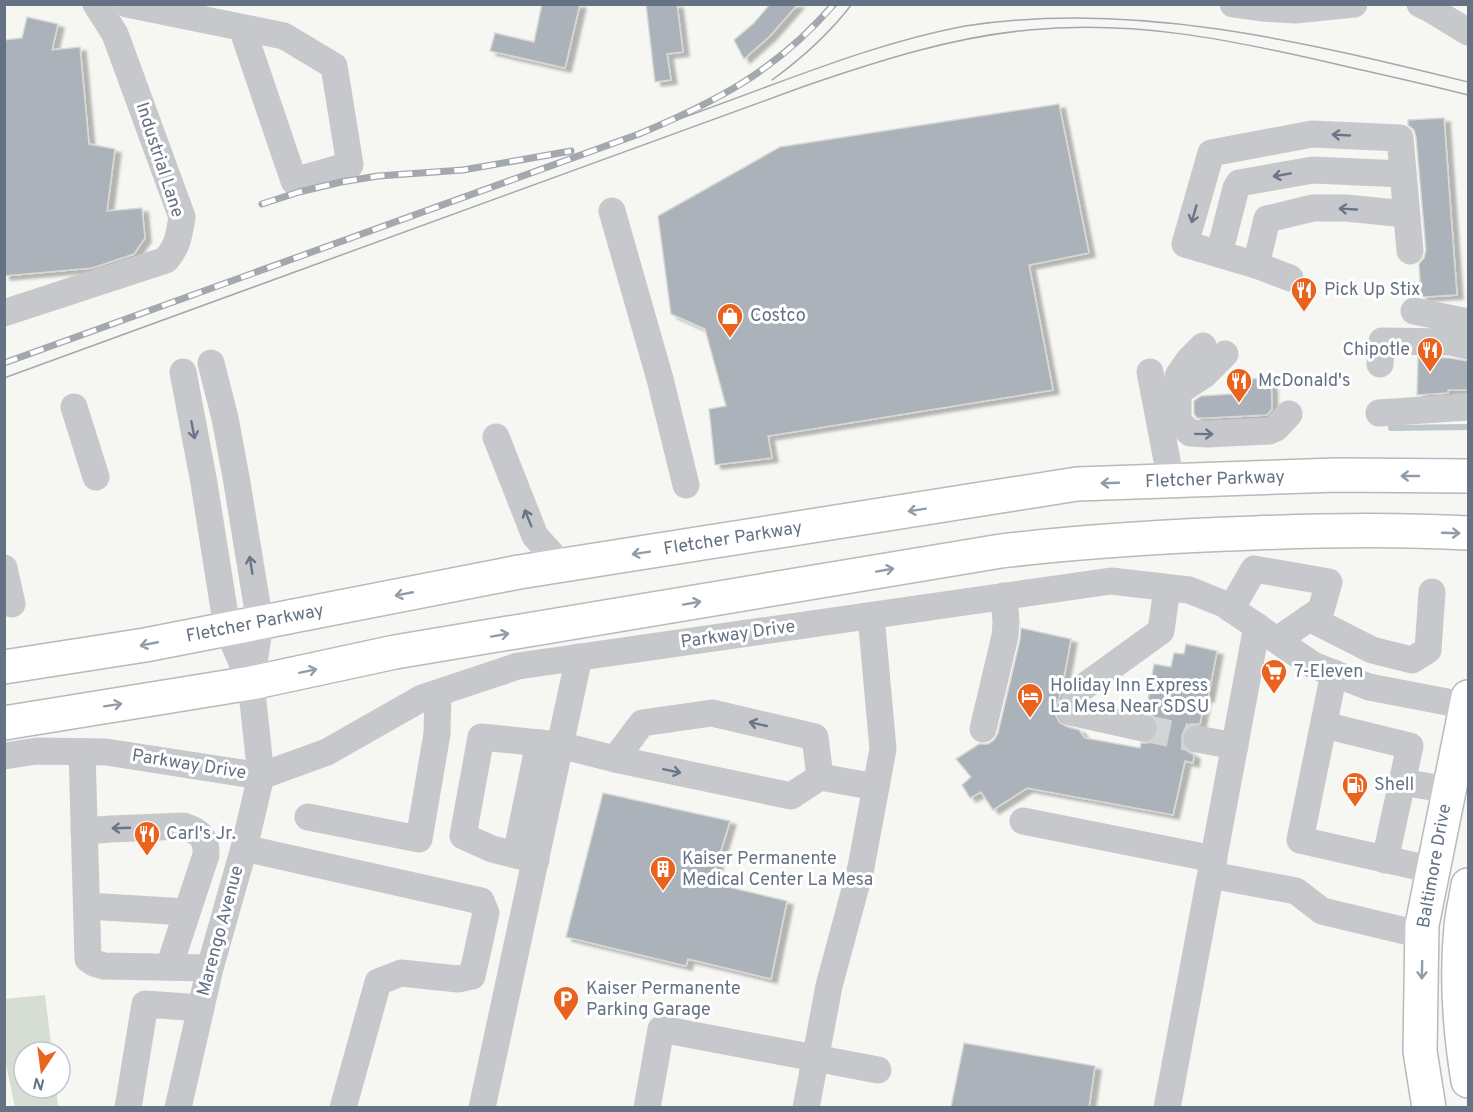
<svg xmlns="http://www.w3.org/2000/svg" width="1473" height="1112" viewBox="0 0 1473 1112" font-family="Overpass,sans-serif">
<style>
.green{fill:#d6ddd3}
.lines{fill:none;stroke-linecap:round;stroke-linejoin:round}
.stream{stroke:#bec7ce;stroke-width:6}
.building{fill:#abb2b9;stroke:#d7d7d5;stroke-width:1.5;filter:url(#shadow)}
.minor-tunnel{stroke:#d2d5d6;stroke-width:27;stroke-dasharray:27 14;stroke-linecap:butt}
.major-casing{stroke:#b6b9be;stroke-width:36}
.minor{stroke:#c6c8cc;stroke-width:27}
.major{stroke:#fff;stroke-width:33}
.tram{stroke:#a3a8af;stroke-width:1.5}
.rail-casing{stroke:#a3a8af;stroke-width:7}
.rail{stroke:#fff;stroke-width:4.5;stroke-dasharray:14;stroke-linecap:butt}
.oneway{stroke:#697688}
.oneway2{stroke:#929ca9}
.labels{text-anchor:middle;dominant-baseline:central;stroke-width:6;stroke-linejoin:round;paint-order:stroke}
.street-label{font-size:18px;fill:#647284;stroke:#fff}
.poi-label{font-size:18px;fill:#647284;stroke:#fff;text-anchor:start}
</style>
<defs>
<filter id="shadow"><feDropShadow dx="6" dy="4" stdDeviation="1.5" flood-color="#0004"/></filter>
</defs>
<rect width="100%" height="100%" fill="#f6f6f2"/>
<path class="green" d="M 45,995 L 52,1052 L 24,1052 L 24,1088 L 56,1088 L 58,1107 L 15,1107 L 5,1060 L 5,999 Z"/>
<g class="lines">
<path class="stream" d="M 1391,428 L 1468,427"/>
</g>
<g class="building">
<path d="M 542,4 L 580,4 L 565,68 L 490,51 L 495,33 L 534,42 Z"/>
<path d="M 646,4 L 677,4 L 683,52 L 667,54 L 671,80 L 655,82 Z"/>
<path d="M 770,4 L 798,4 L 770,36 L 744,59 L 734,40 L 754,23 Z"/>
<path d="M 27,17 L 58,24 L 52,50 L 80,47 L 89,144 L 115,149 L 107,211 L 142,208 L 145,238 L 134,254 L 92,268 L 4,276 L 4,40 L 22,38 Z"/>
<path d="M 1059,104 L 1089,253 L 1029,265 L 1053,390 L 768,436 L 772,458 L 715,465 L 709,409 L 726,406 L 705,329 L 671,314 L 658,216 L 780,147 Z"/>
<path d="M 1444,118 L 1457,295 L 1424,297 L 1421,296 L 1419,264 L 1424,258 L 1426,250 L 1416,137 L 1414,130 L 1408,125 L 1408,120 Z"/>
<path d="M 1418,357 L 1449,358 L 1468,361 L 1468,390 L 1448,390 L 1448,393 L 1417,395 Z"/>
<path d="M 1271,378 L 1272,409 L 1267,415 L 1208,418 L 1197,418 L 1194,414 L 1194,401 L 1201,396 L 1247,393 L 1247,379 Z"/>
<path d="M 1021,628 L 1071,639 L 1062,688 L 1056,708 L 1056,716 L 1060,723 L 1068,727 L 1079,730 L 1085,738 L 1140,748 L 1141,743 L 1147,743 L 1154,739 L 1158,731 L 1158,723 L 1154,717 L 1146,712 L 1154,664 L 1171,667 L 1174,653 L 1184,654 L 1186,644 L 1217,651 L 1208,698 L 1205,697 L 1200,724 L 1191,724 L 1185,728 L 1182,736 L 1182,745 L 1187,751 L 1194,755 L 1193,763 L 1185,761 L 1173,815 L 1027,788 L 993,810 L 981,792 L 970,798 L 962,785 L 971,777 L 956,759 L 979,744 L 988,744 L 994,740 L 998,733 L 1020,640 Z"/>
<path d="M 603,793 L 730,821 L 711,883 L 787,901 L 771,979 L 688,959 L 686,966 L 566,937 Z"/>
<path d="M 964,1043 L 1095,1066 L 1089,1107 L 951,1107 Z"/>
</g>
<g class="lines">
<path class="minor-tunnel" d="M 1143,728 L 1197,739"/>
<g class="major-casing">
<g id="major">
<path d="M 4,667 L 145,645 L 519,572 L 1077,484 L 1336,475 L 1468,476"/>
<path d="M 4,723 L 251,683 L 395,652 L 1001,551 C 1085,541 1170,536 1255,533 C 1326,530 1397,529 1468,533"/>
<path d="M 1468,885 C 1466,899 1462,913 1461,927 C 1456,977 1460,1032 1468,1081"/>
<path d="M 1429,1108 L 1420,1051 L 1422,925 L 1468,697"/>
</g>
</g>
<g class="minor">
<path d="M 127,4 L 284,36 L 334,66 L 350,165 L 294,181 L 242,28"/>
<path d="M 1233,4 L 1262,8 L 1295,10 L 1354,4"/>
<path d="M 1420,4 L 1432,10 L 1468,32"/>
<path d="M 612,211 L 660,379 L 686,485"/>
<path d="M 1219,254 L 1185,244 L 1211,153 L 1312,134 L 1400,138 L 1410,251"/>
<path d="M 1256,265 L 1219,254 L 1236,188 L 1239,183 L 1313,170 L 1403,174"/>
<path d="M 1290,278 L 1256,265 L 1267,219 L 1313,208 L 1346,208 L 1406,214"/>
<path d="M 1414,311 L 1468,322"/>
<path d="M 4,313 L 166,260 C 178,246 179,235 182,217 L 115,34 L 96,4"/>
<path d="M 1225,354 L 1204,375 L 1178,392 L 1178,421 L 1190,433 L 1208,434 L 1269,431 L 1276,428 L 1289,414"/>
<path d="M 1380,364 L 1382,341 L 1451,342 L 1468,346"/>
<path d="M 183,372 L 204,483 L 227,628 L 251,683"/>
<path d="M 1150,372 L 1171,481"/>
<path d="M 1178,392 L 1178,376 L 1189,360 L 1203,346"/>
<path d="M 74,407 L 96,477"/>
<path d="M 1379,413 L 1468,407"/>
<path d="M 496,437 L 535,536 L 561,565"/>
<path d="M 4,568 L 12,604"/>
<path d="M 1231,609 L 1254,569 L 1329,582 L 1321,610 L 1277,640"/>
<path d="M 1309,618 L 1372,650 L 1412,660 L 1428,650 L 1432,592"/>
<path d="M 1334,673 L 1300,840 L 1433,870"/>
<path d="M 1324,725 L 1410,746 L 1385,860"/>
<path d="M 1143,728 L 1071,712 L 1078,691 L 1161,631 L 1167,588"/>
<path d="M 983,729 L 1005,636 L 1006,622 L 1004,596"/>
<path d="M 1197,739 L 1235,746"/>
<path d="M 82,752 L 88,959 L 94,963 L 104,966 L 210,968"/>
<path d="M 4,756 L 37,751 L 106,752 L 261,776 L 327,752 L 422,698 L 518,666 L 1111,581 L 1189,590 L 1224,604 L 1313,665 L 1369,687 L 1468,706"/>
<path d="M 615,759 L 642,723 L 712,713 L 815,737 L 820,777"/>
<path d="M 1402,782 L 1449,790"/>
<path d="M 308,817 L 419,839 L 437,734 L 438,693"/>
<path d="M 1023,821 L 1214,859"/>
<path d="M 84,831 L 111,829 L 183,826 C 199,831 207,837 206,855 L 169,967"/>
<path d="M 244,848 L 481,901 L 486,913 L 472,976 L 458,979 L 401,973 L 378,982 L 343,1108"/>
<path d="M 516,855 L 539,743"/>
<path d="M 536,860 L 492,849 L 463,836 L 481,737 L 560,745 L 615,759 L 791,796 L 820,777 L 876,787"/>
<path d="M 1211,875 L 1296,891 L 1322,911 L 1422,935"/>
<path d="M 87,906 L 187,912"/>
<path d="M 128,1108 L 145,1004 L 201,1008"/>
<path d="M 178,1108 L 210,968 L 244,848 L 261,776 L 251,683 L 260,623 L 236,477 L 225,418 L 211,363"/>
<path d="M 482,1108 L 579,657"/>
<path d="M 647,1108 L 661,1029 L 878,1070"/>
<path d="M 806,1108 L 829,986 L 861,867 L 883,749 L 871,616"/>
<path d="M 1167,1108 L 1257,626"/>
</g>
<use href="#major" class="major"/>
<g class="tram">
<path d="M 772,80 C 801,59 829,34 852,4"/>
<path d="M 639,134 C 681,118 724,103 766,87 C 831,63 896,39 965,26 C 1135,0 1304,42 1468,82"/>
<path d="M 4,378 L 805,86 C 878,61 952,37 1029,30 C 1132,20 1227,39 1327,62 C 1374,73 1421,83 1468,95"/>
</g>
<g class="rail-casing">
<g id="rail">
<path d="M 262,204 L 299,192 L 341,182 L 378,176 L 463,170 L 571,151"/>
<path d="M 4,363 L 639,134 C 718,101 777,70 834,4"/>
</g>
</g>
<use href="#rail" class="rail"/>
</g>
<defs><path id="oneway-shaft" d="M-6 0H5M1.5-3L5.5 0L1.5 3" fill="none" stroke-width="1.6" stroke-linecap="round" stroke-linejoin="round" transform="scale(1.5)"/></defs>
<g class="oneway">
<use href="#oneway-shaft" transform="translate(1341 135) rotate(-177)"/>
<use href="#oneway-shaft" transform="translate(1282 175) rotate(170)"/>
<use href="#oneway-shaft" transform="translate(1348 209) rotate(-177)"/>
<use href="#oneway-shaft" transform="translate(1194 214) rotate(106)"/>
<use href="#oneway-shaft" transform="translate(193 430) rotate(79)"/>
<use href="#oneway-shaft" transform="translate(1204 434) rotate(1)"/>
<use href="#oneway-shaft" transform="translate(528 518) rotate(-112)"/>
<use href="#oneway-shaft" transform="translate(251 565) rotate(-99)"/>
<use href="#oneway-shaft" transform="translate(758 724) rotate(-167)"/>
<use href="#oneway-shaft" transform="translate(672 771) rotate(12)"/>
<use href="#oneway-shaft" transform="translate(121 828) rotate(178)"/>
</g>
<g class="oneway2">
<use href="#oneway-shaft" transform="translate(1410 476) rotate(-180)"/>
<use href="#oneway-shaft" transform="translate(1110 483) rotate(178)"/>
<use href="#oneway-shaft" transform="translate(917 510) rotate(171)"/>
<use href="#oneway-shaft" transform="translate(1451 533) rotate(2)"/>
<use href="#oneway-shaft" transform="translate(641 553) rotate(171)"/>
<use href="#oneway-shaft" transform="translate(885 570) rotate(-10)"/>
<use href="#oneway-shaft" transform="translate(404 594) rotate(169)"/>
<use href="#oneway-shaft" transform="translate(692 603) rotate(-10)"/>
<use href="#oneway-shaft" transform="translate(500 635) rotate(-10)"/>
<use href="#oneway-shaft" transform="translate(149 644) rotate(169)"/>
<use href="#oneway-shaft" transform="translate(308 671) rotate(-12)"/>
<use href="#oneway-shaft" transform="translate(113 705) rotate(-9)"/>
<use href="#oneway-shaft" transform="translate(1422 970) rotate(91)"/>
</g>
<defs>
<g id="restaurant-pin" transform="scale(1.35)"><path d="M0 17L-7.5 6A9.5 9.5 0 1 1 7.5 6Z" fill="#e9631f" stroke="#fff"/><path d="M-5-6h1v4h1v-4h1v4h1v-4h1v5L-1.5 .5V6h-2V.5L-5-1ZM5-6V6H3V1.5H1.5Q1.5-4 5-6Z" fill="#fff"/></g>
<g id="shop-pin" transform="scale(1.35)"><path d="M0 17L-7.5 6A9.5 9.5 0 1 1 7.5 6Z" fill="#e9631f" stroke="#fff"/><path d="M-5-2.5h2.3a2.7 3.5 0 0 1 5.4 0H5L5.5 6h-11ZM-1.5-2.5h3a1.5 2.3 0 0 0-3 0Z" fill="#fff"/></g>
<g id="supermarket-pin" transform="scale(1.35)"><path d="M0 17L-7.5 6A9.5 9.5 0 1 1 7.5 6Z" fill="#e9631f" stroke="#fff"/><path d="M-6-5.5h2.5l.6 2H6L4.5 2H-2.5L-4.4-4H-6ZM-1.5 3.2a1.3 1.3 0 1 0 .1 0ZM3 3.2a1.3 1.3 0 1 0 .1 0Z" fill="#fff"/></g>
<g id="hotel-pin" transform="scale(1.35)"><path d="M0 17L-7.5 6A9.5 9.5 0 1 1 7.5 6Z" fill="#e9631f" stroke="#fff"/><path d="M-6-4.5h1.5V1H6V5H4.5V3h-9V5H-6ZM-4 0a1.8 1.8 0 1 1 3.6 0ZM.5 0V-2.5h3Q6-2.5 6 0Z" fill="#fff"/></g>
<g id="fuel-pin" transform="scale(1.35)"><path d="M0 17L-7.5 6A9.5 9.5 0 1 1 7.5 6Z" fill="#e9631f" stroke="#fff"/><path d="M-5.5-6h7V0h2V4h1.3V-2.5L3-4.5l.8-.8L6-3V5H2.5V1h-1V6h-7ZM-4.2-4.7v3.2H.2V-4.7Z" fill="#fff"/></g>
<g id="building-pin" transform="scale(1.35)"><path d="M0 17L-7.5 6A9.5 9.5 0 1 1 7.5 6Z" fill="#e9631f" stroke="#fff"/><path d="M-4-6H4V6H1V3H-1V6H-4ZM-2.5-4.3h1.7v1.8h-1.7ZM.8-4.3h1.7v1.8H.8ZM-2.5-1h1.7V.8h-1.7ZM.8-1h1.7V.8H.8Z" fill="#fff"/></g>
<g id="parking-pin" transform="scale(1.35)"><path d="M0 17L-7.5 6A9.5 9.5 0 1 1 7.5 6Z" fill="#e9631f" stroke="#fff"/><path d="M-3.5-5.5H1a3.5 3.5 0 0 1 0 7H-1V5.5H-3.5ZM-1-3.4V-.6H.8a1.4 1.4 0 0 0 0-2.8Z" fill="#fff"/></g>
</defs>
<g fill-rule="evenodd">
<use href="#restaurant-pin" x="1304" y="290"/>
<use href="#shop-pin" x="730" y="316"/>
<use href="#restaurant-pin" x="1430" y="350"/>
<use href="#restaurant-pin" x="1239" y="381"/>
<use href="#supermarket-pin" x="1274" y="672"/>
<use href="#hotel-pin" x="1030" y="696"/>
<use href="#fuel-pin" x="1355" y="785"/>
<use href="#restaurant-pin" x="147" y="834"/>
<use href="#building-pin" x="663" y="869"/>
<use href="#parking-pin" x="566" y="999"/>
</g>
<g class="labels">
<g class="street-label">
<text transform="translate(159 160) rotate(72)">Industrial Lane</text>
<text transform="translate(1215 480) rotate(-2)">Fletcher Parkway</text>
<text transform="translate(733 539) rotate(-9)">Fletcher Parkway</text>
<text transform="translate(255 624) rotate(-11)">Fletcher Parkway</text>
<text transform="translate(738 635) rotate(-8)">Parkway Drive</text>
<text transform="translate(189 765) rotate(9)">Parkway Drive</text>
<text transform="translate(1435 866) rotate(-80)">Baltimore Drive</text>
<text transform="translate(221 931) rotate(-75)">Marengo Avenue</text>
</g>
<g class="poi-label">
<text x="1324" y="290">Pick Up Stix</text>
<text x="750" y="316">Costco</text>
<text x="1410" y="350" text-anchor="end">Chipotle</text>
<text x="1258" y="381">McDonald's</text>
<text x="1294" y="672">7-Eleven</text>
<text x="1050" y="686">Holiday Inn Express<tspan x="1050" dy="21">La Mesa Near SDSU</tspan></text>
<text x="1374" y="785">Shell</text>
<text x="166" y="834">Carl's Jr.</text>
<text x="682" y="859">Kaiser Permanente<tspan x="682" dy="21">Medical Center La Mesa</tspan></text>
<text x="586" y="989">Kaiser Permanente<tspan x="586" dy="21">Parking Garage</tspan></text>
</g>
</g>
<rect width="1473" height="1112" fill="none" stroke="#647284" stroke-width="12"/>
<g transform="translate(42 1070) rotate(193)"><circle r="28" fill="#ffffff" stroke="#c1c7ce" stroke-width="1.5"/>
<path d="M0-4.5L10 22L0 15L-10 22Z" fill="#e9631f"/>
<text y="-9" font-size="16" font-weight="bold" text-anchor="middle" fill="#647284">N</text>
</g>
</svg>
